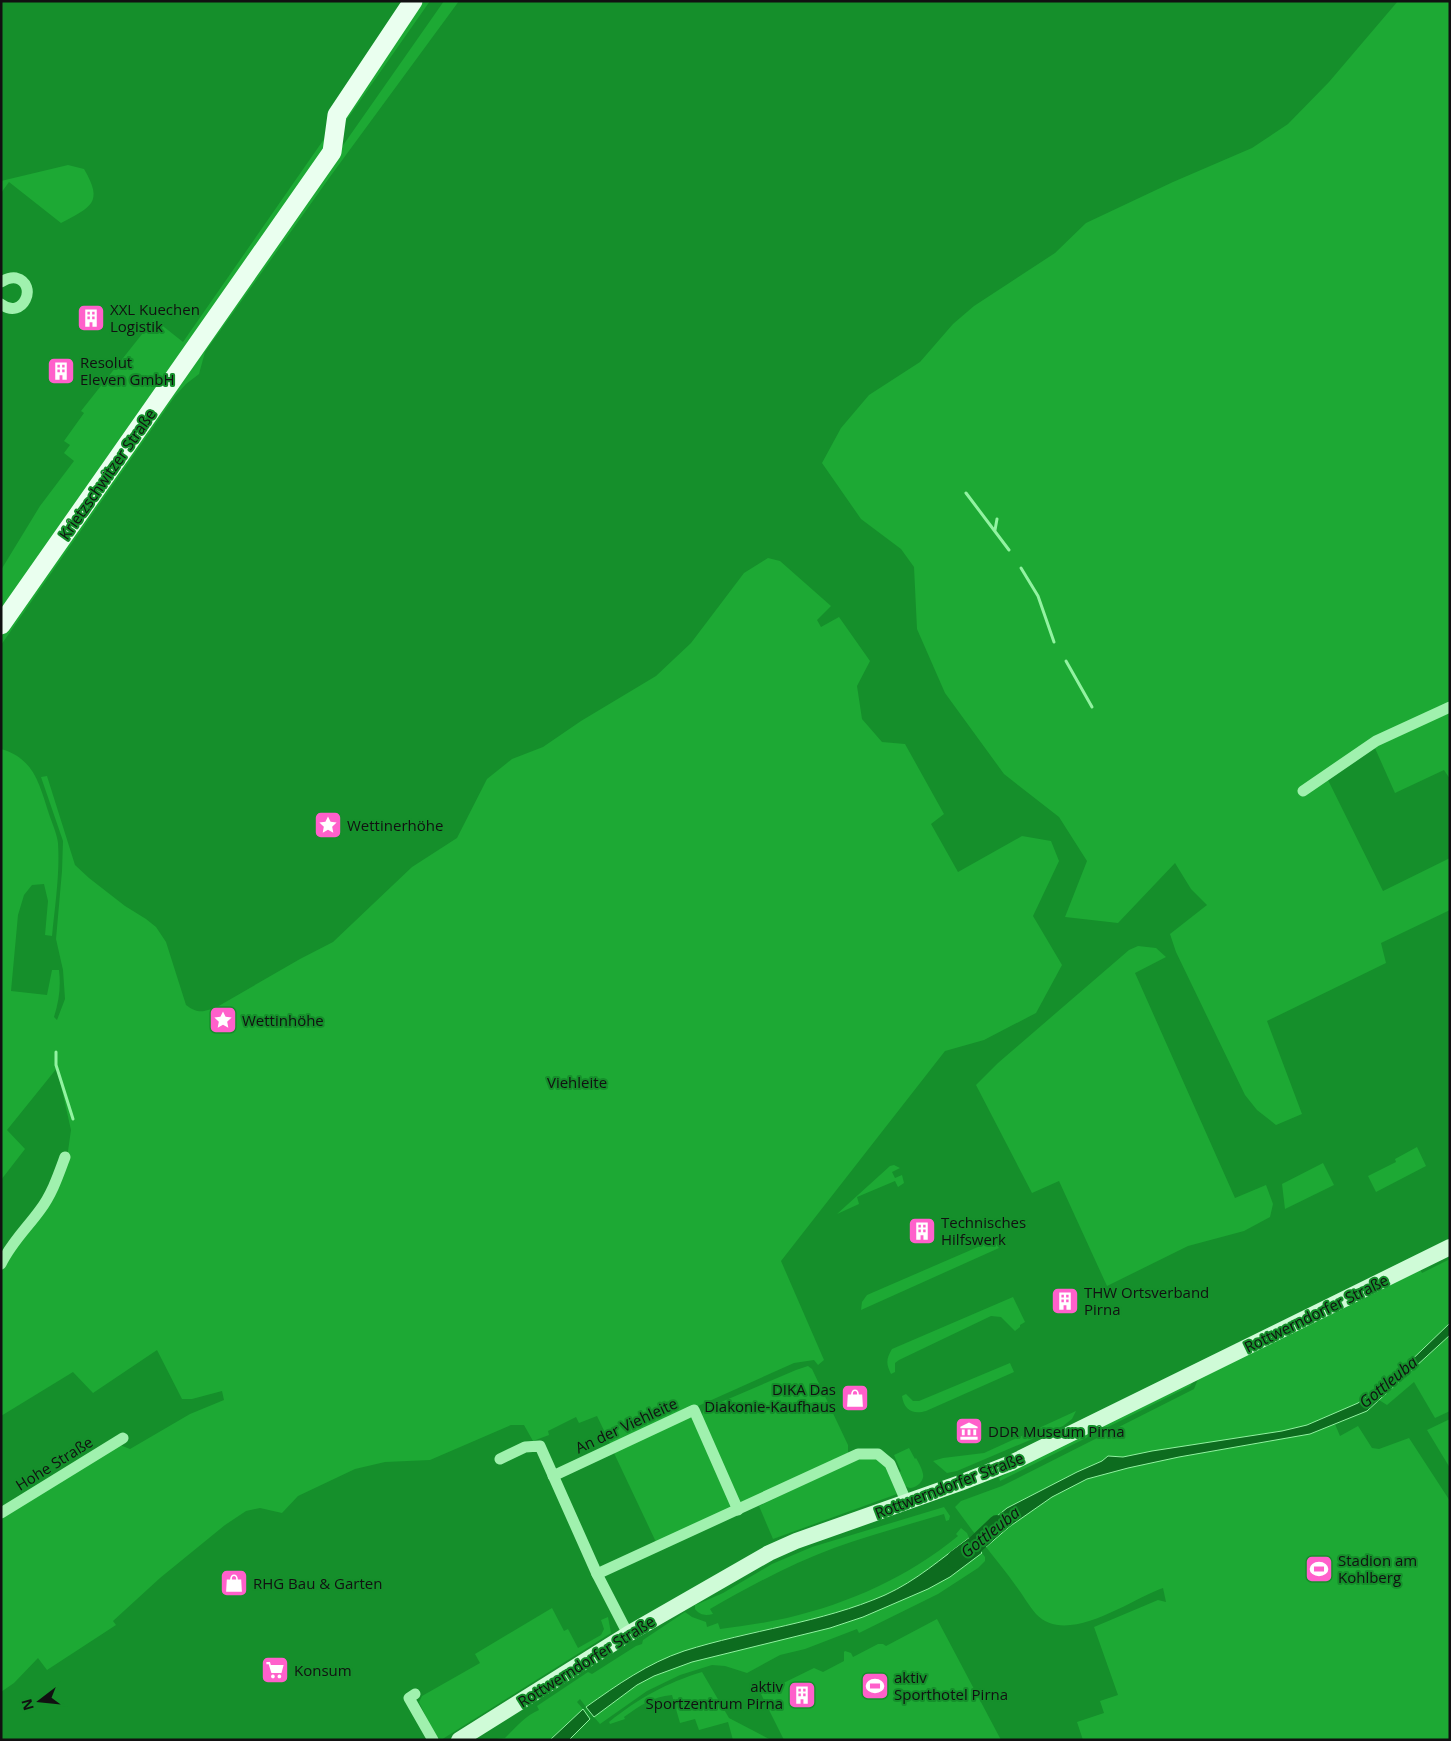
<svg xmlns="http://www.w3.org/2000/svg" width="1451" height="1741" viewBox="0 0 1451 1741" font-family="'Open Sans',sans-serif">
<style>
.green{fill:#1da934}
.water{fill:#0d6c1f;stroke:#92f3a1}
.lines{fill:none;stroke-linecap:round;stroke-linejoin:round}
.stream{stroke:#92f3a1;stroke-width:3}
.river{stroke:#0d6c1f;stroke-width:18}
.minor{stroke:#a0f1ae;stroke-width:11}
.secondary{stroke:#cffbd7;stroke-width:16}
.primary{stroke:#eaffef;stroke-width:19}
.labels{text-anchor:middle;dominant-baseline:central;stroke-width:4;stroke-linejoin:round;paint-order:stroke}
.poi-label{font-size:15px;fill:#111;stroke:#158f2b;text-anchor:start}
.street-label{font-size:15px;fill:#111;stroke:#158f2b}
.park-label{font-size:15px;fill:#111;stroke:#158f2b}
.water-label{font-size:16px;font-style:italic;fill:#111;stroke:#158f2b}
</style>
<rect width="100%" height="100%" fill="#158f2b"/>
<g class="green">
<path d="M 420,1 L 430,1 L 1,613 L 1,570 L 40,506 L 74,461 L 64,453 L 70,445 L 64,441 L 84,413 L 81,411 L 154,319 L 183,342 Z"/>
<path d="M 444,1 L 459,1 L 332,174 L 205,352 L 199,374 L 186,384 L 175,396 L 1,645 L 1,634 Z"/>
<path d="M 1398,1 L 1450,1 L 1450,703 L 1437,707 L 1327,778 L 1383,891 L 1450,858 L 1450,910 L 1381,943 L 1386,963 L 1267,1021 L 1302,1114 L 1276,1125 L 1257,1110 L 1245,1095 L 1176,952 L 1170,934 L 1207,905 L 1191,889 L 1175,863 L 1118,923 L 1065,917 L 1087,861 L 1059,817 L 1004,774 L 945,693 L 917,629 L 914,567 L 901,549 L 861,519 L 822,463 L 841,428 L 869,395 L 920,362 L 953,324 L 974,306 L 1055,253 L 1086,223 L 1173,182 L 1252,148 L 1288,124 L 1329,82 Z"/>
<path d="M 68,165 L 84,169 C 104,203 91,207 61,223 L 9,182 L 1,193 L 1,181 Z"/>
<path d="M 768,558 L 780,561 L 831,606 L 817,620 L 821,627 L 839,617 L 870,661 L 857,686 L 862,719 L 882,742 L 905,744 L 944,814 L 931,824 L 958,872 L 1022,836 L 1051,841 L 1059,861 L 1033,916 L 1062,965 L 1036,1013 L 984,1040 L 945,1051 L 781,1261 L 824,1360 L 818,1365 L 814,1360 L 794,1363 L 611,1445 L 597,1416 L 579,1423 L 576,1417 L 548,1431 L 549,1435 L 533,1441 L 524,1425 L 511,1425 L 430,1460 L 385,1462 L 355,1469 L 298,1496 L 282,1513 L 260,1508 L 246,1511 L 225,1525 L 160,1578 L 113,1621 L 116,1625 L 47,1670 L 38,1658 L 14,1683 L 1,1692 L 1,1519 L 120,1445 L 130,1449 L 190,1414 L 224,1400 L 222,1391 L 192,1399 L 182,1399 L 157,1350 L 93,1393 L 73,1372 L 1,1416 L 1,1270 L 9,1253 L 67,1158 L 71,1130 L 57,1068 L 7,1130 L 25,1149 L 1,1180 L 1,749 C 35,759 39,784 49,814 C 52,823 57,834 58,843 C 60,874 55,905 52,936 L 45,935 L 48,901 L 44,884 L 32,885 L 24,895 L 18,915 L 11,991 L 47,995 L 52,970 L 59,970 C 61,987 59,1001 54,1017 L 57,1020 L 65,999 L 63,970 L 56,939 L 62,871 L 63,841 L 41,777 L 47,776 L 75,865 L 89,878 L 125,906 L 146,919 L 156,927 L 166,942 L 186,1005 C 198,1014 203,1012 217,1007 L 300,959 L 333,942 L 412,867 L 457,838 L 487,779 L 512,759 L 543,747 L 581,721 L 656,676 L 691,643 L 744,573 Z"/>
<path d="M 1450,710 L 1450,779 L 1444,770 L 1395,793 L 1374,746 Z"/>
<path d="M 1138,946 L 1156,948 L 1166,957 L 1135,973 L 1235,1198 L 1266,1185 L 1273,1204 L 1270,1217 L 1244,1231 L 1188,1246 L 1107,1286 L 1059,1181 L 1032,1193 L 976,1085 L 998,1063 L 1129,950 Z"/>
<path d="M 1417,1147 L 1426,1166 L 1376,1192 L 1368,1176 L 1396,1162 L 1395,1159 Z"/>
<path d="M 1323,1163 L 1334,1185 L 1285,1209 L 1282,1184 Z"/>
<path d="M 894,1165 L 900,1168 L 892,1172 L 895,1178 L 902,1175 L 904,1183 L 898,1187 L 895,1181 L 857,1197 L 859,1204 L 837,1214 L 890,1166 Z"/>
<path d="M 994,1240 L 999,1248 L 861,1310 L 862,1302 L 867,1295 Z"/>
<path d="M 1450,1259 L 1450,1323 L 1398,1373 L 1358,1403 L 1307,1425 L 1282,1431 L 1152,1451 L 1123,1457 L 1108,1456 L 1102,1461 L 1077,1472 L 1007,1508 L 975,1534 L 955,1507 L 961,1501 L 1002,1486 L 1194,1389 L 1198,1379 L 1420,1269 L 1422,1273 Z"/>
<path d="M 1013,1297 L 1025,1322 L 1020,1325 L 1020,1327 L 1015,1331 L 1001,1317 L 991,1316 L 899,1360 L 895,1363 L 895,1372 L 891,1374 C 886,1364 886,1359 892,1349 Z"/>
<path d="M 1450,1335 L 1450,1411 L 1435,1418 L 1414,1382 L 1387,1405 L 1379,1400 Z"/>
<path d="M 1010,1363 L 1014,1372 L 926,1411 C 913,1415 904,1410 902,1396 L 906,1394 L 913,1401 L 919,1401 Z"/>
<path d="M 808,1366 L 812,1369 L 848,1445 L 848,1453 L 739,1504 L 702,1416 L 703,1411 L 705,1409 L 796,1370 Z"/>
<path d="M 1193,1382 L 1190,1386 L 1000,1481 L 999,1478 L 1015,1468 Z"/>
<path d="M 1076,1411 L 1072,1419 L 1063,1426 L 957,1471 L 947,1473 L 933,1461 L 943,1458 L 984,1453 Z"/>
<path d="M 690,1417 L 695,1419 L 734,1507 L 656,1542 L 613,1451 Z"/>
<path d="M 1450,1419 L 1450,1468 L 1427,1430 Z"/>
<path d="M 1335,1424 L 1340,1436 L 1358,1426 L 1372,1448 L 1379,1449 L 1409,1438 L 1450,1501 L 1450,1740 L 1083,1740 L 1077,1722 L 1104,1713 L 1100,1701 L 1118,1695 L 1094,1627 L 1158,1600 L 1166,1602 L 1163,1588 C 1131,1599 1067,1647 1036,1614 C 1029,1606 1023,1595 1016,1586 C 1007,1573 996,1560 986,1547 L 1009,1527 L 1052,1497 L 1087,1479 L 1128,1468 L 1179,1457 L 1310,1434 Z"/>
<path d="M 909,1448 L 915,1459 L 916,1458 C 919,1463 922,1469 923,1474 C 925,1481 914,1491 907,1487 C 902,1485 900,1477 899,1473 L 901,1471 L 894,1455 Z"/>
<path d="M 860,1458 L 876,1458 L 885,1466 L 897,1494 L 773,1539 L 759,1506 Z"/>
<path d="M 944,1507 L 950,1516 L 949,1520 L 946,1521 L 944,1514 C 907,1525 870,1535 834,1548 C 791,1564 750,1586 710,1609 L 713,1614 C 705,1616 700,1615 695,1609 L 695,1605 L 698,1604 L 723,1593 L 772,1564 L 812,1547 Z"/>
<path d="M 961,1528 L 967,1533 L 969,1538 C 942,1558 916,1581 885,1595 C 821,1623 750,1629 684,1651 C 648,1663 617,1685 586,1707 L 580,1699 L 577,1702 L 583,1709 L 550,1740 L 487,1740 L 505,1738 C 515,1728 525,1716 539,1710 L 537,1706 L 588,1672 L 592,1674 L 636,1646 L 642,1644 L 643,1640 L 685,1612 L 692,1617 L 706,1622 L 707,1627 L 718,1623 L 720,1629 C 742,1626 765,1623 787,1618 C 850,1603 908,1577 958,1536 L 956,1534 Z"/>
<path d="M 982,1553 L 985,1557 L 985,1561 L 978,1568 L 938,1594 L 859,1633 L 857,1629 L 805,1649 L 780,1655 L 747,1673 L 725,1666 L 712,1665 L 680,1675 L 647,1691 L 600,1724 L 594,1717 L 637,1685 L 654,1676 L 692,1662 L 830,1628 L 863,1617 L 928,1589 L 950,1577 Z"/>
<path d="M 552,1608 L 564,1631 L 568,1629 L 578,1648 L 601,1635 L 604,1629 L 601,1620 L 608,1617 L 611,1633 L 441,1740 L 435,1736 L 419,1702 L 422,1696 L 480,1663 L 475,1654 Z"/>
<path d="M 937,1619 L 1001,1740 L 784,1740 L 761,1694 L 814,1668 L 823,1672 L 844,1661 L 844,1652 L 845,1651 L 851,1653 L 853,1657 L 878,1644 L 883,1644 L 886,1646 Z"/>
<path d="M 702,1672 L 729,1718 L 771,1740 L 733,1740 L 728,1722 L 699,1730 L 695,1719 L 680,1723 L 672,1695 C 652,1697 641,1705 624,1717 L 625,1719 L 610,1724 L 609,1722 C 639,1698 666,1683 702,1672 Z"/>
</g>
<g class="water">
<path d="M 1450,1323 L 1450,1335 L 1367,1411 L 1310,1434 L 1179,1457 L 1128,1468 L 1087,1479 L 1052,1497 L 1009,1527 L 986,1547 L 975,1534 L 1007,1508 L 1077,1472 L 1102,1461 L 1108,1456 L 1123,1457 L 1152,1451 L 1282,1431 L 1307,1425 L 1358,1403 L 1398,1373 Z"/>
<path d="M 969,1538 L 982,1553 L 950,1577 L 928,1589 L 863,1617 L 830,1628 L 692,1662 L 654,1676 L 637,1685 L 594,1717 L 586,1707 C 617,1685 648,1663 684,1651 C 750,1630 821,1623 885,1595 C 916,1581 942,1558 969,1538 Z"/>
<path d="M 583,1709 L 590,1719 L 569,1740 L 550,1740 Z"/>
</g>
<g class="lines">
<g class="stream">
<path d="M 966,493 L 1009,550"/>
<path d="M 995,530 L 997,519"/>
<path d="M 1021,568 L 1038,596 L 1054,642"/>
<path d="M 1066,661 L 1092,707"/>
<path d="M 56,1052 L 56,1065 L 73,1119"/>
</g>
<path class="river" d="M 956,1559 L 975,1545 L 997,1524"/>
<g class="minor">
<path d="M 1,282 C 6,279 10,277 16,278 C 39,284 23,321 1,304"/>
<path d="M 1303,791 L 1376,741 L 1450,707"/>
<path d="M 1,1264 C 11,1243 27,1228 40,1210 C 52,1194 58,1176 65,1157"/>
<path d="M 500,1459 L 525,1447 L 540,1446 L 597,1574 L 628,1634"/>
<path d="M 553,1476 L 694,1410 L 738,1510"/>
<path d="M 1,1513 L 123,1438"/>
<path d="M 597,1574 L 858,1454 L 878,1454 L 890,1464 L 906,1501"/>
<path d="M 415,1694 L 409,1698 L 433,1740"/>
</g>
<path class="secondary" d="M 459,1740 L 628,1634 L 769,1553 L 796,1541 L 960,1483 L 1011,1463 L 1450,1247"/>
<path class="primary" d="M 1,625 L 332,152 L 337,115 L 413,1"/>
</g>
<defs>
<g id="building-square" transform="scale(1.4375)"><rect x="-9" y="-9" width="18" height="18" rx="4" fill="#ff60cb" stroke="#158f2b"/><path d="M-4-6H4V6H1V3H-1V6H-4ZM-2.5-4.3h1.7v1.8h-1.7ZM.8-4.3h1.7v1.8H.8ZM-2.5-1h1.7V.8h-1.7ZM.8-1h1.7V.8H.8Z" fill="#fff"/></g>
<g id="sight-square" transform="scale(1.4375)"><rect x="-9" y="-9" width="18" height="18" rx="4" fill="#ff60cb" stroke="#158f2b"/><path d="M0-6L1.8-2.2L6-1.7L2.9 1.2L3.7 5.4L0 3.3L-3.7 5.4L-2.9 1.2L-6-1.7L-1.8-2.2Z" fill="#fff"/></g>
<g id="shop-square" transform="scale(1.4375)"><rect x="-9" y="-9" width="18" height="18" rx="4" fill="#ff60cb" stroke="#158f2b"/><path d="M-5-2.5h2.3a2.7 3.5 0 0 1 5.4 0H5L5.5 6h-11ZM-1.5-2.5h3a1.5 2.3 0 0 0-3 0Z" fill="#fff"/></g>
<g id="museum-square" transform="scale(1.4375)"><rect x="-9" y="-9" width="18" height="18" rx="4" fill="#ff60cb" stroke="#158f2b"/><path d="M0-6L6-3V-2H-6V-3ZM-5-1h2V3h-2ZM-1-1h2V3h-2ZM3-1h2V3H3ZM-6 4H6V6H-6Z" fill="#fff"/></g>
<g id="stadium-square" transform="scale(1.4375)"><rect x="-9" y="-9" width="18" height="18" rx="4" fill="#ff60cb" stroke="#158f2b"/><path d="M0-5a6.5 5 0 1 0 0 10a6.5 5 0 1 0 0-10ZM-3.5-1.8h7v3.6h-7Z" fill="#fff"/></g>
<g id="supermarket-square" transform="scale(1.4375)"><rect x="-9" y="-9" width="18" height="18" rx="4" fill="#ff60cb" stroke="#158f2b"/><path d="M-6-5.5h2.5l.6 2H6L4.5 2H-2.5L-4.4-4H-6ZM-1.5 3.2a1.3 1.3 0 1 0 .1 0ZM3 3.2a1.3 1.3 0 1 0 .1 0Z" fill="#fff"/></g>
</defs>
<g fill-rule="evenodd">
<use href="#building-square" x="91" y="318"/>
<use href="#building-square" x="61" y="371"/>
<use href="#sight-square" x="328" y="825"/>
<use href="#sight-square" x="223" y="1020"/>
<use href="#building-square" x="922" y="1231"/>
<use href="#building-square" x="1065" y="1301"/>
<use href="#shop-square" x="855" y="1398"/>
<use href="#museum-square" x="969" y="1431"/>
<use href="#stadium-square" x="1319" y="1569"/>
<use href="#shop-square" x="234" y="1583"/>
<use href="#supermarket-square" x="275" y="1670"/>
<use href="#stadium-square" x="875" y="1686"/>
<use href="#building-square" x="802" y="1695"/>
</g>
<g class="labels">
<g class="poi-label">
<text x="110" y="309">XXL Kuechen<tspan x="110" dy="17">Logistik</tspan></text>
<text x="80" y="362">Resolut<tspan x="80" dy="17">Eleven GmbH</tspan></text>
<text x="347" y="825">Wettinerhöhe</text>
<text x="242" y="1020">Wettinhöhe</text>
<text x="941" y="1222">Technisches<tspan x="941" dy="17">Hilfswerk</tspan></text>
<text x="1084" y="1292">THW Ortsverband<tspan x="1084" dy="17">Pirna</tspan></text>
<text x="836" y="1389" text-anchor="end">DIKA Das<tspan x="836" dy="17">Diakonie-Kaufhaus</tspan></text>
<text x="988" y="1431">DDR Museum Pirna</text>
<text x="1338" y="1560">Stadion am<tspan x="1338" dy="17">Kohlberg</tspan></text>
<text x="253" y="1583">RHG Bau &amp; Garten</text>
<text x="294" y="1670">Konsum</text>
<text x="894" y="1677">aktiv<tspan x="894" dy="17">Sporthotel Pirna</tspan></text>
<text x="783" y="1686" text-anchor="end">aktiv<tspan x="783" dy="17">Sportzentrum Pirna</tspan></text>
</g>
<g class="street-label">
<text transform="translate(107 474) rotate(-55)">Krietzschwitzer Straße</text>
<text transform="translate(1316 1313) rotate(-26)">Rottwerndorfer Straße</text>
<text transform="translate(626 1425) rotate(-25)">An der Viehleite</text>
<text transform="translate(54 1463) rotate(-32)">Hohe Straße</text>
<text transform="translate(949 1485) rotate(-21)">Rottwerndorfer Straße</text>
<text transform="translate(586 1661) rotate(-32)">Rottwerndorfer Straße</text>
</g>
<g class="park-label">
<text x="577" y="1082">Viehleite</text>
</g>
<g class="water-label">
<text transform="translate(1388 1382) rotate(-40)">Gottleuba</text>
<text transform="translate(990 1532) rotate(-39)">Gottleuba</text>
</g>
</g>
<rect width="1451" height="1741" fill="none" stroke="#111111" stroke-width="5"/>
<g transform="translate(40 1701) rotate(254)" stroke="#158f2b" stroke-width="4" paint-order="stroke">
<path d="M0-4L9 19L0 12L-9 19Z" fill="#111111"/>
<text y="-8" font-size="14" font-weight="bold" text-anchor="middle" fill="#111111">N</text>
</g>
</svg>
